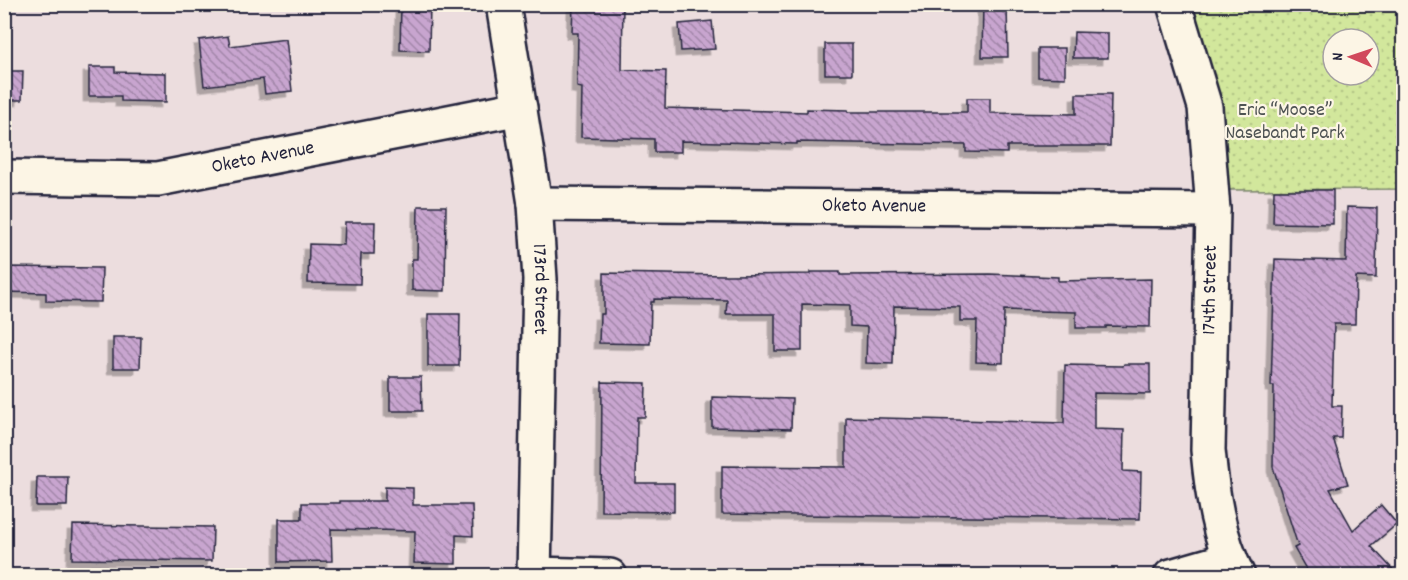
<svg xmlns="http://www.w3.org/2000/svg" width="1408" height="580" viewBox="0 0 1408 580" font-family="Dekko,sans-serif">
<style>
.park{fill:url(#park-dots);stroke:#7a846c;stroke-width:1.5;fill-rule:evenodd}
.building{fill:url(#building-back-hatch);stroke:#22223b;stroke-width:1.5;filter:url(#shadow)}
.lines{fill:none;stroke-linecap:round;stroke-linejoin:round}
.minor-casing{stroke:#22223b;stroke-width:38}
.minor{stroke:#fcf5e5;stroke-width:33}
.labels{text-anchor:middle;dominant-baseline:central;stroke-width:4.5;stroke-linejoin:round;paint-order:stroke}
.park-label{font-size:20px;fill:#4e5353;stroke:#fcf5e5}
.street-label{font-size:20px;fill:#22223b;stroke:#fcf5e5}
</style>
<defs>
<pattern id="park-dots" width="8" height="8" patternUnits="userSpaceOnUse" patternTransform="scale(1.5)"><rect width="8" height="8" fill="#d2e79c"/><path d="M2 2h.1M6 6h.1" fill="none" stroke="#b4c687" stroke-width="1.8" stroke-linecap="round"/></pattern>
<pattern id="building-back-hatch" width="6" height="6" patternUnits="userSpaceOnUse" patternTransform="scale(1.5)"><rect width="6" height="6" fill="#c8a5cf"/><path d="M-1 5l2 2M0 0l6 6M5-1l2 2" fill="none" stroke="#a286a9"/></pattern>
<filter id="shadow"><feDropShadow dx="-5.5" dy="5.5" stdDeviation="0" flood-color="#0004"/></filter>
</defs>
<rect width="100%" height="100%" fill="#ecddde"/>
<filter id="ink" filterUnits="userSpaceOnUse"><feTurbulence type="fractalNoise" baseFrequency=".0167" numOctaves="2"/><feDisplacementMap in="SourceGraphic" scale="12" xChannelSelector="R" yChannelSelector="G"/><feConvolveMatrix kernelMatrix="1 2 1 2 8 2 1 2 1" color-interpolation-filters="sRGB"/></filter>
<g filter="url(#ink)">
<path class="park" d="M 1181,5 L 1403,5 L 1403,189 L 1223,190 ZM 1333,39 L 1369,39 L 1369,75 L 1333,75 Z"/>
<g class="building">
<path d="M 401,4 L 430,4 L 429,51 L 400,50 Z"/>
<path d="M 573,4 L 623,4 L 622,70 L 666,71 L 665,108 L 807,112 L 807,109 L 848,110 L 848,112 L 967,112 L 967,98 L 990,98 L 990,113 L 1076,114 L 1076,94 L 1111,94 L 1110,146 L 1007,146 L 1007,153 L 966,152 L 966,145 L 797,142 L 797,144 L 681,141 L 681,152 L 654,152 L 654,139 L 581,137 L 582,88 L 577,87 L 578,33 L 572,33 Z"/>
<path d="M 983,4 L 1007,4 L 1008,57 L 982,57 Z"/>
<path d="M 712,21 L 715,49 L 681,51 L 679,24 Z"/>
<path d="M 1074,32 L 1108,33 L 1108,58 L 1073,58 Z"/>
<path d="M 228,36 L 230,46 L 286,39 L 292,91 L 265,94 L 263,79 L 204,86 L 199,40 Z"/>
<rect x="825" y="44" width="27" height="30"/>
<path d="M 1038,48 L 1065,48 L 1065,78 L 1038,77 Z"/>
<path d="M 89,67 L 115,67 L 115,72 L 166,73 L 166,102 L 121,101 L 121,96 L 89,96 Z"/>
<path d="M 4,71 L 23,71 L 22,100 L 4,100 Z"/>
<path d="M 1274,190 L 1333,190 L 1333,224 L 1273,223 Z"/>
<path d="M 418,206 L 446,206 L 445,291 L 412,290 L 412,259 L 417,259 Z"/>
<path d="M 1347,207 L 1377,208 L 1376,278 L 1356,277 L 1355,324 L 1334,324 L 1332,406 L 1342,406 L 1341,438 L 1333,438 L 1348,484 L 1330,489 L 1353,530 L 1381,505 L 1397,524 L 1371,546 L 1399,576 L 1310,576 L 1294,548 L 1298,546 L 1273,467 L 1274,386 L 1271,386 L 1275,259 L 1346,261 Z"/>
<path d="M 345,222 L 375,222 L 374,254 L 361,254 L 360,284 L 308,283 L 309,244 L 344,245 Z"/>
<path d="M 4,267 L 102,268 L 101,302 L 46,301 L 46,293 L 4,292 Z"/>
<path d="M 811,272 L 840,272 L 840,275 L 990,274 L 1058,277 L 1058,281 L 1151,279 L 1150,327 L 1106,326 L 1106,328 L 1076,328 L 1076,312 L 1004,310 L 1003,363 L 976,362 L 977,321 L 960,321 L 960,307 L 894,306 L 893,364 L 866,363 L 867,327 L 850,326 L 850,305 L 802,304 L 802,351 L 775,351 L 775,314 L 726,314 L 727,300 L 654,299 L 654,302 L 651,302 L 650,344 L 599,343 L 600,314 L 604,314 L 604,273 L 727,275 L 811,274 Z"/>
<path d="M 428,314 L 460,314 L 459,366 L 428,366 Z"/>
<path d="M 113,337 L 141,337 L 140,368 L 113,368 Z"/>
<path d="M 1124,364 L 1150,364 L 1150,394 L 1094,393 L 1094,429 L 1124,430 L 1123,471 L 1141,472 L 1140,519 L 722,514 L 722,466 L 846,467 L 846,417 L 1064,423 L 1065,365 L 1123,366 Z"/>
<path d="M 390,377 L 421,377 L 422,411 L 390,411 Z"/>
<path d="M 602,382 L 646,383 L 645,417 L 637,417 L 636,483 L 674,483 L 674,512 L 601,511 Z"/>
<path d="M 712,397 L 792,399 L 791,429 L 712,427 Z"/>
<path d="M 37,477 L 68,477 L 67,506 L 36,506 Z"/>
<path d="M 385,487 L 413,488 L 413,505 L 472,505 L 473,536 L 456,535 L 456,564 L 414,563 L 415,531 L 331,529 L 332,561 L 279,562 L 279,519 L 302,519 L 302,503 L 340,503 L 340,501 L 385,501 Z"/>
<path d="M 73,525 L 213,527 L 212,561 L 72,559 Z"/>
</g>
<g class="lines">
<g class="minor-casing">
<g id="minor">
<path id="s1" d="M 503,4 L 535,204 L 540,279 L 534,576"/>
<path d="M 1174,4 L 1205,107 L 1213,210 L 1208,450 C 1212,493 1218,537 1238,576"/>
<path id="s2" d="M 4,177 L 158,179 L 520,108"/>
<path id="s3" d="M 535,204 L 1213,210"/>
<path d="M 534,574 L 610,576"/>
<path d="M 1171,576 L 1230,559"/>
</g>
</g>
<use href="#minor" class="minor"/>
</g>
</g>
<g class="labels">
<g class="park-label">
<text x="1285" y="111">Eric “Moose”<tspan x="1285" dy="23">Nasebandt Park</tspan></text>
</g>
<g class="street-label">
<text stroke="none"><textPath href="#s2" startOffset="261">Oketo Avenue</textPath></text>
<text stroke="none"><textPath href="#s3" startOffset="339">Oketo Avenue</textPath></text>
<text stroke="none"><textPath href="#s1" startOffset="288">173rd Street</textPath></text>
<text transform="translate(1211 290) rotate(-89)">174th Street</text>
</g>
</g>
<rect width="1408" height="580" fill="none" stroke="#fcf5e5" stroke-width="24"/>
<rect x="12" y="12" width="1384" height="556" fill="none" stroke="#22223b" stroke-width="2" filter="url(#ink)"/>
<g transform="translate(1351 57) rotate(272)"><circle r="28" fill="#fcf5e5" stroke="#a5a1a1" stroke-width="1.5"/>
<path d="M0-4.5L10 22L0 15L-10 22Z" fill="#d1495b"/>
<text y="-9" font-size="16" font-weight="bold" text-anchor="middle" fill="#22223b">N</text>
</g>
</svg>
